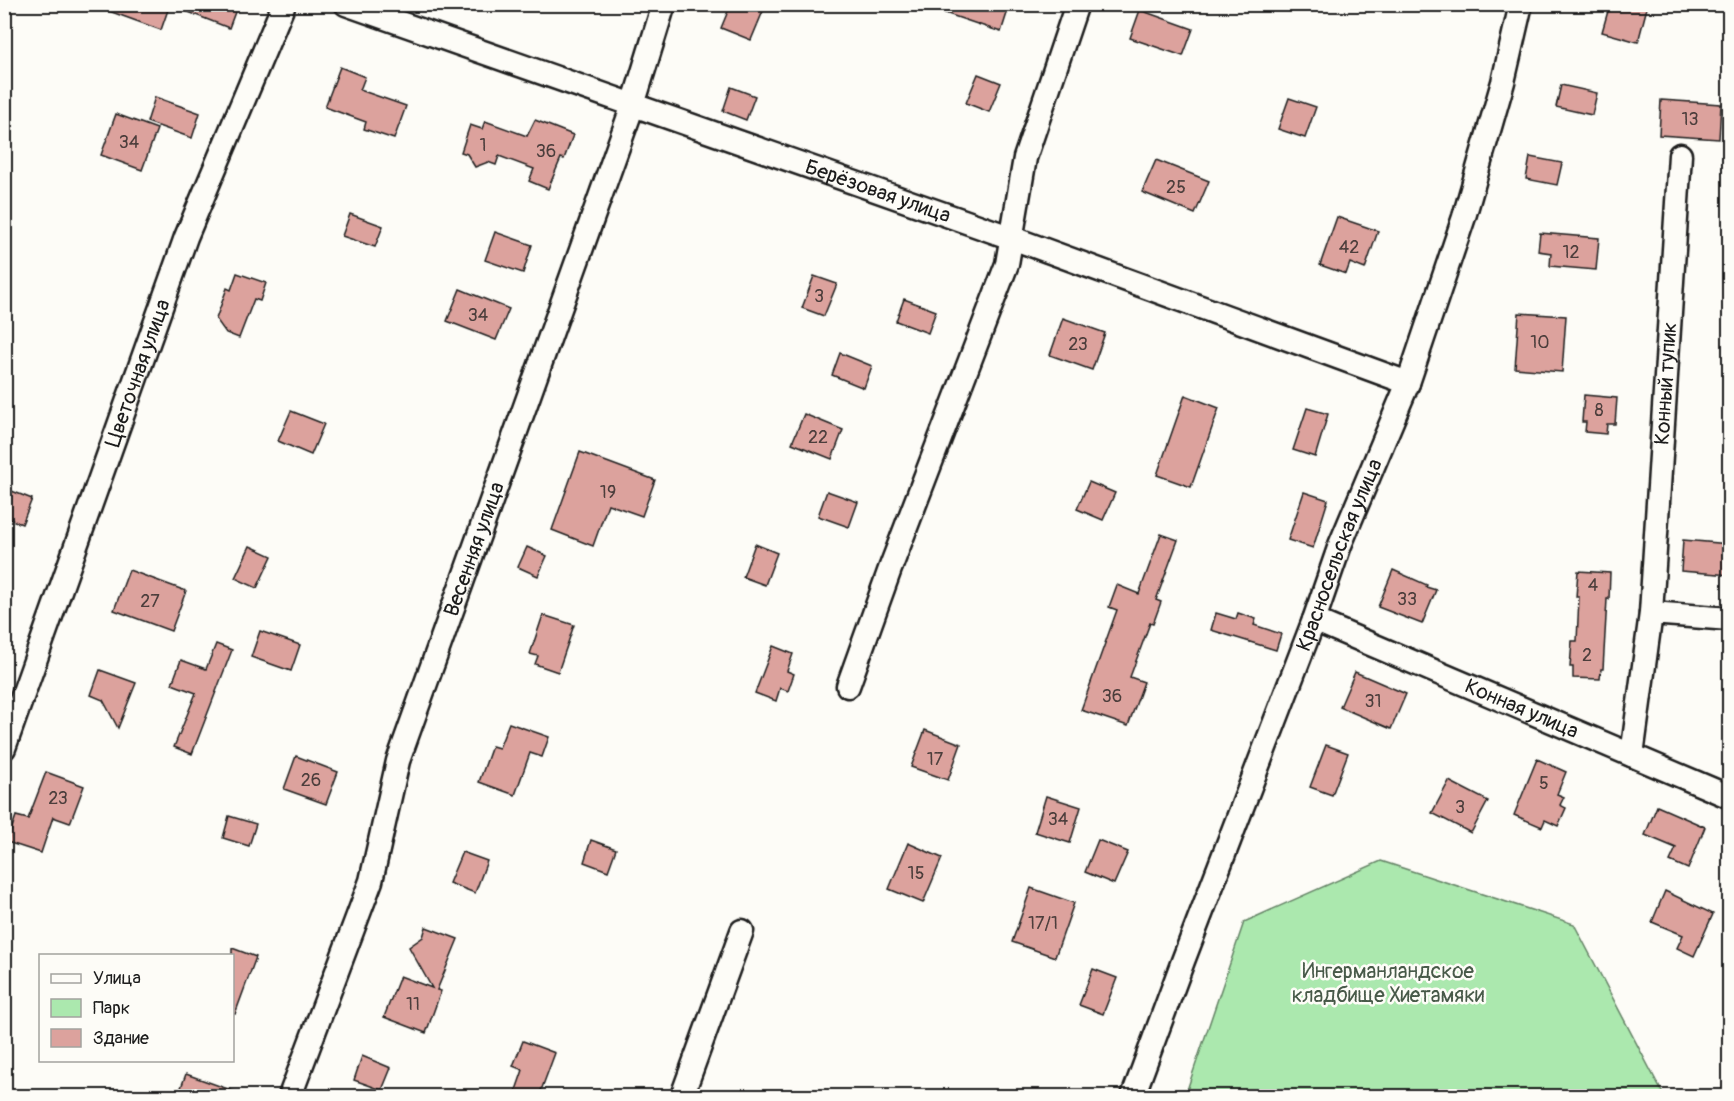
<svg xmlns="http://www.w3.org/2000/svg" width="1734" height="1101" viewBox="0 0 1734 1101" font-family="Pangolin,sans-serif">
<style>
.green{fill:#abe8ae;stroke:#648265;stroke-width:1.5}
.building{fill:#dca29d;stroke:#1c1c1c;stroke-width:1.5}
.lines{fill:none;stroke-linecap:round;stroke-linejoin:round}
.minor-casing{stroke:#1c1c1c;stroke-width:27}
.minor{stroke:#fdfcf7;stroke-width:22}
.labels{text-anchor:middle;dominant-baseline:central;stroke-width:5;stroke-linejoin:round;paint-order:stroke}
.number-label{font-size:18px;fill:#4c3e3c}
.street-label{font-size:21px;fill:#1c1c1c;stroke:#fdfcf7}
.park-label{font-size:21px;fill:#475948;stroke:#fdfcf7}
</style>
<rect width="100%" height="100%" fill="#fdfcf7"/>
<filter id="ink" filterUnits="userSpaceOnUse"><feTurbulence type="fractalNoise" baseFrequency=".0167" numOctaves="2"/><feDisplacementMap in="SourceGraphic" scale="12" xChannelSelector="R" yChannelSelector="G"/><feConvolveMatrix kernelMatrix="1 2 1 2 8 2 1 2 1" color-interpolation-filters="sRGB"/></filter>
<g filter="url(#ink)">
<path class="green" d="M 1381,861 L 1574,924 L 1664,1096 L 1185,1096 L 1244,922 Z"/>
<g class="building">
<path d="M 99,4 L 170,4 L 161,30 L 98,7 Z"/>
<path d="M 173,4 L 238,4 L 229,28 L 173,6 Z"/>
<path d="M 731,4 L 766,4 L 751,40 L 721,28 Z"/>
<path d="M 931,4 L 1010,4 L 1001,32 L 930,8 Z"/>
<path d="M 1610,4 L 1648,4 L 1638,42 L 1602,32 Z"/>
<path d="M 1140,10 L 1193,29 L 1183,56 L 1130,38 Z"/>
<path d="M 340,67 L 365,77 L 360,90 L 406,106 L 394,139 L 364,129 L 366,122 L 325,107 Z"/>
<path d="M 978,74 L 1001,83 L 989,112 L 966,103 Z"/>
<path d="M 1561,85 L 1597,93 L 1592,115 L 1556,107 Z"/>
<path d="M 731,87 L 755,96 L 746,120 L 723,111 Z"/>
<path d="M 155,97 L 200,113 L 192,138 L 147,122 Z"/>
<path d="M 1289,98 L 1316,107 L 1305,138 L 1278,129 Z"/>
<path d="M 1661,100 L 1721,104 L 1719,139 L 1659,135 Z"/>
<path d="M 116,114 L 157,129 L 142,170 L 101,155 Z"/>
<path d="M 535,120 L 573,135 L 564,159 L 561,158 L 548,189 L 529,181 L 534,169 L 499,156 L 496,165 L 488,162 L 475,167 L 467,154 L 461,152 L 470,125 L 482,129 L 485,121 L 527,136 Z"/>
<path d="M 1530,157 L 1562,163 L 1557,185 L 1526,179 Z"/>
<path d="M 1156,160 L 1209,181 L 1195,214 L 1142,192 Z"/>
<path d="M 350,214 L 383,226 L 375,247 L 342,236 Z"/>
<path d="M 1337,217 L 1378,231 L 1365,269 L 1350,263 L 1346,274 L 1320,265 Z"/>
<path d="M 495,232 L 532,245 L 523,273 L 485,260 Z"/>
<path d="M 1540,233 L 1599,238 L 1596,270 L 1550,266 L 1551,253 L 1538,251 Z"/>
<path d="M 237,273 L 266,283 L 260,301 L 254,299 L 239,338 L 226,333 L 216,319 L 227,288 L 231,290 Z"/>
<path d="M 814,276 L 837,284 L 824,316 L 802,308 Z"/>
<path d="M 460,289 L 509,309 L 496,340 L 447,321 Z"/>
<path d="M 904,299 L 936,311 L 928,333 L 896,321 Z"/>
<path d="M 1519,313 L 1566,316 L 1562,372 L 1515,368 Z"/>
<path d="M 1063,318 L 1105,333 L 1092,370 L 1050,355 Z"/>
<path d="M 840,353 L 872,366 L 864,388 L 832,375 Z"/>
<path d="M 1185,395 L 1219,408 L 1191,487 L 1157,475 Z"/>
<path d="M 1584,395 L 1617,398 L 1615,424 L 1607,424 L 1606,434 L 1585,432 L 1586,422 L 1582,422 Z"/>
<path d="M 1307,408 L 1328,414 L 1315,457 L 1293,450 Z"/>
<path d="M 291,411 L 324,424 L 311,455 L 278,441 Z"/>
<path d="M 804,414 L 843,430 L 832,459 L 792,443 Z"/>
<path d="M 580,452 L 655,480 L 642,516 L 608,504 L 593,546 L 552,530 Z"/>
<path d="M 1089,482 L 1115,493 L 1103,520 L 1077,509 Z"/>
<path d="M 4,488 L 32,499 L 22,524 L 4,517 Z"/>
<path d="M 827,491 L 858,502 L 849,527 L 818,516 Z"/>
<path d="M 1304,492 L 1328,500 L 1313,548 L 1288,540 Z"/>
<path d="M 1161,534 L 1178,540 L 1156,600 L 1161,602 L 1153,624 L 1150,623 L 1130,677 L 1144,682 L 1128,726 L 1081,710 L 1117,610 L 1109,607 L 1117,585 L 1139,594 Z"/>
<path d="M 1683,540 L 1730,544 L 1730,575 L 1681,571 Z"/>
<path d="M 755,544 L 777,553 L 765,585 L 743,577 Z"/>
<path d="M 250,546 L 272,556 L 257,588 L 235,578 Z"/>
<path d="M 527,547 L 547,556 L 538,576 L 518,567 Z"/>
<path d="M 129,570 L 186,591 L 171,631 L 114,610 Z"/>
<path d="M 1393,570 L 1427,585 L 1426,587 L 1436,590 L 1422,624 L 1378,607 Z"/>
<path d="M 1578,571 L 1610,573 L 1609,599 L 1607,599 L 1603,669 L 1601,669 L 1600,679 L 1573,678 L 1573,667 L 1570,667 L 1572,641 L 1577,641 L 1579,597 L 1576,597 Z"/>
<path d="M 1216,613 L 1236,619 L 1238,613 L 1256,619 L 1254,625 L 1281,634 L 1276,650 L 1211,630 Z"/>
<path d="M 543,615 L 574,625 L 558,672 L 535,664 L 538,656 L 530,654 Z"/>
<path d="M 260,631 L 300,645 L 291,671 L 251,657 Z"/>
<path d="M 216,644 L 232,650 L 192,754 L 174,747 L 196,693 L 172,684 L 181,660 L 206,669 Z"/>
<path d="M 773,646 L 793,654 L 787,671 L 794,674 L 788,691 L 780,688 L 776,701 L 755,693 Z"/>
<path d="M 100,670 L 136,683 L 118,728 L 103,700 L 91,695 Z"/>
<path d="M 1355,672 L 1406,694 L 1391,729 L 1340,707 Z"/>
<path d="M 509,723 L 549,737 L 542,757 L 530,753 L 515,795 L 479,782 L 492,746 L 499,748 Z"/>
<path d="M 925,730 L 961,744 L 948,780 L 911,767 Z"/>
<path d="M 1326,745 L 1348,753 L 1332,795 L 1310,787 Z"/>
<path d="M 296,756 L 338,772 L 326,804 L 284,789 Z"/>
<path d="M 1537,759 L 1566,772 L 1557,794 L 1564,797 L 1560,805 L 1566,808 L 1558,826 L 1545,820 L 1542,827 L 1514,815 Z"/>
<path d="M 46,772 L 84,786 L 70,823 L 53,817 L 41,853 L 7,842 L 16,816 L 28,819 Z"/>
<path d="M 1449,781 L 1488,801 L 1471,833 L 1432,813 Z"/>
<path d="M 1046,796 L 1081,807 L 1070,843 L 1035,832 Z"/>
<path d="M 1657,806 L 1705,827 L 1688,869 L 1670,861 L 1676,848 L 1645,835 Z"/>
<path d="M 229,816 L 256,824 L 249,846 L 223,838 Z"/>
<path d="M 591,840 L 616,849 L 608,871 L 584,862 Z"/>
<path d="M 1098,840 L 1128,852 L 1114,884 L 1085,872 Z"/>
<path d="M 908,843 L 942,858 L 923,903 L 889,889 Z"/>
<path d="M 462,852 L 487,861 L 475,893 L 449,883 Z"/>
<path d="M 1031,888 L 1074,903 L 1055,957 L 1012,942 Z"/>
<path d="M 1665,891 L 1713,914 L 1694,956 L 1677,948 L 1683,935 L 1652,922 Z"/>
<path d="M 426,927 L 458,939 L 437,990 L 441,991 L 426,1033 L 384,1017 L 400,976 L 432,988 L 409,947 L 423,937 Z"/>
<path d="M 232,948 L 256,957 L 235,1014 L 232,1013 Z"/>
<path d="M 1093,969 L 1117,978 L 1103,1014 L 1079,1005 Z"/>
<path d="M 523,1041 L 555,1053 L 539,1096 L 514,1096 L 523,1070 L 513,1066 Z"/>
<path d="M 362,1056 L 391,1068 L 382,1090 L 354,1080 Z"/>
<path d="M 186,1074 L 242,1094 L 242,1096 L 178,1096 Z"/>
</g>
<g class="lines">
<g class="minor-casing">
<g id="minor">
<path id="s1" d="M 346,4 L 1012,238 L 1408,383"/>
<path id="s2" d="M 1651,613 L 1680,155"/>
<path id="s3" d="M 1314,620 L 1730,797"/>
<path d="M 848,686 L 890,569 L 1007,264 L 1025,158 L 1077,4"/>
<path id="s4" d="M 4,748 L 186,237 L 284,4"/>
<path d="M 1632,755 L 1651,613 L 1730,619"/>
<path id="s5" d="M 290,1096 L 371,881 L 398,761 L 633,105 L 664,4"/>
<path d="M 682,1096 L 742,931"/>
<path id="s6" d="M 1133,1096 L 1183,961 L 1314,620 L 1340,545 L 1408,383 L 1464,217 L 1503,82 L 1521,4"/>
</g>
</g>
<use href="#minor" class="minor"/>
</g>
</g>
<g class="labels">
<g class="number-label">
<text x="1690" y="119">13</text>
<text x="129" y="142">34</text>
<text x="483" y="145">1</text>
<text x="546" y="151">36</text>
<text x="1176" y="187">25</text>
<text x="1349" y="247">42</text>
<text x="1571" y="252">12</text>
<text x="819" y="296">3</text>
<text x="478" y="315">34</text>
<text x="1540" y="342">10</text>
<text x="1078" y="344">23</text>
<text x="1599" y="410">8</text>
<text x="818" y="437">22</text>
<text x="608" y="492">19</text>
<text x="1593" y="585">4</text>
<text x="1407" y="599">33</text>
<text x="150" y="601">27</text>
<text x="1587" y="655">2</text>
<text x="1112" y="696">36</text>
<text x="1373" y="701">31</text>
<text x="935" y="759">17</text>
<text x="311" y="780">26</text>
<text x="1544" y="783">5</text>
<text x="58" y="798">23</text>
<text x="1460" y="807">3</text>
<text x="1058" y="819">34</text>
<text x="916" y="873">15</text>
<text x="1043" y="923">17/1</text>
<text x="413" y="1004">11</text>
</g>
<g class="street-label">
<text stroke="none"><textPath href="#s1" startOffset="564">Берёзовая улица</textPath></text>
<text stroke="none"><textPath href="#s4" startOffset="398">Цветочная улица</textPath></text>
<text stroke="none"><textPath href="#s2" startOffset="230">Конный тупик</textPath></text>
<text stroke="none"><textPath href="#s5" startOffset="578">Весенняя улица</textPath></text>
<text stroke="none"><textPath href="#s6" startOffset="579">Красносельская улица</textPath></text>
<text stroke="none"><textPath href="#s3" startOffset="226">Конная улица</textPath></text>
</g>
<g class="park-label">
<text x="1388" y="971">Ингерманландское<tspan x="1388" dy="24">кладбище Хиетамяки</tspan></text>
</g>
</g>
<rect width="1734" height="1101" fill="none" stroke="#fdfcf7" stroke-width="24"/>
<rect x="12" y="12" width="1710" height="1077" fill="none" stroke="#1c1c1c" stroke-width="2" filter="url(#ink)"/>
<rect x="39" y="954" width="195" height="108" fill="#fdfcf7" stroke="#a3a29f" stroke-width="1.5"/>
<rect x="51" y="974" width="30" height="9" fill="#fdfcf7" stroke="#a3a29f" stroke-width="1.5"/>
<text x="93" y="984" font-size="18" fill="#1c1c1c">Улица</text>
<rect x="51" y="999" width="30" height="18" fill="#abe8ae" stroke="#a3a29f" stroke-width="1.5"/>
<text x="93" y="1014" font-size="18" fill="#1c1c1c">Парк</text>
<rect x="51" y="1029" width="30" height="18" fill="#dca29d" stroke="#a3a29f" stroke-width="1.5"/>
<text x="93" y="1044" font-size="18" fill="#1c1c1c">Здание</text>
</svg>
